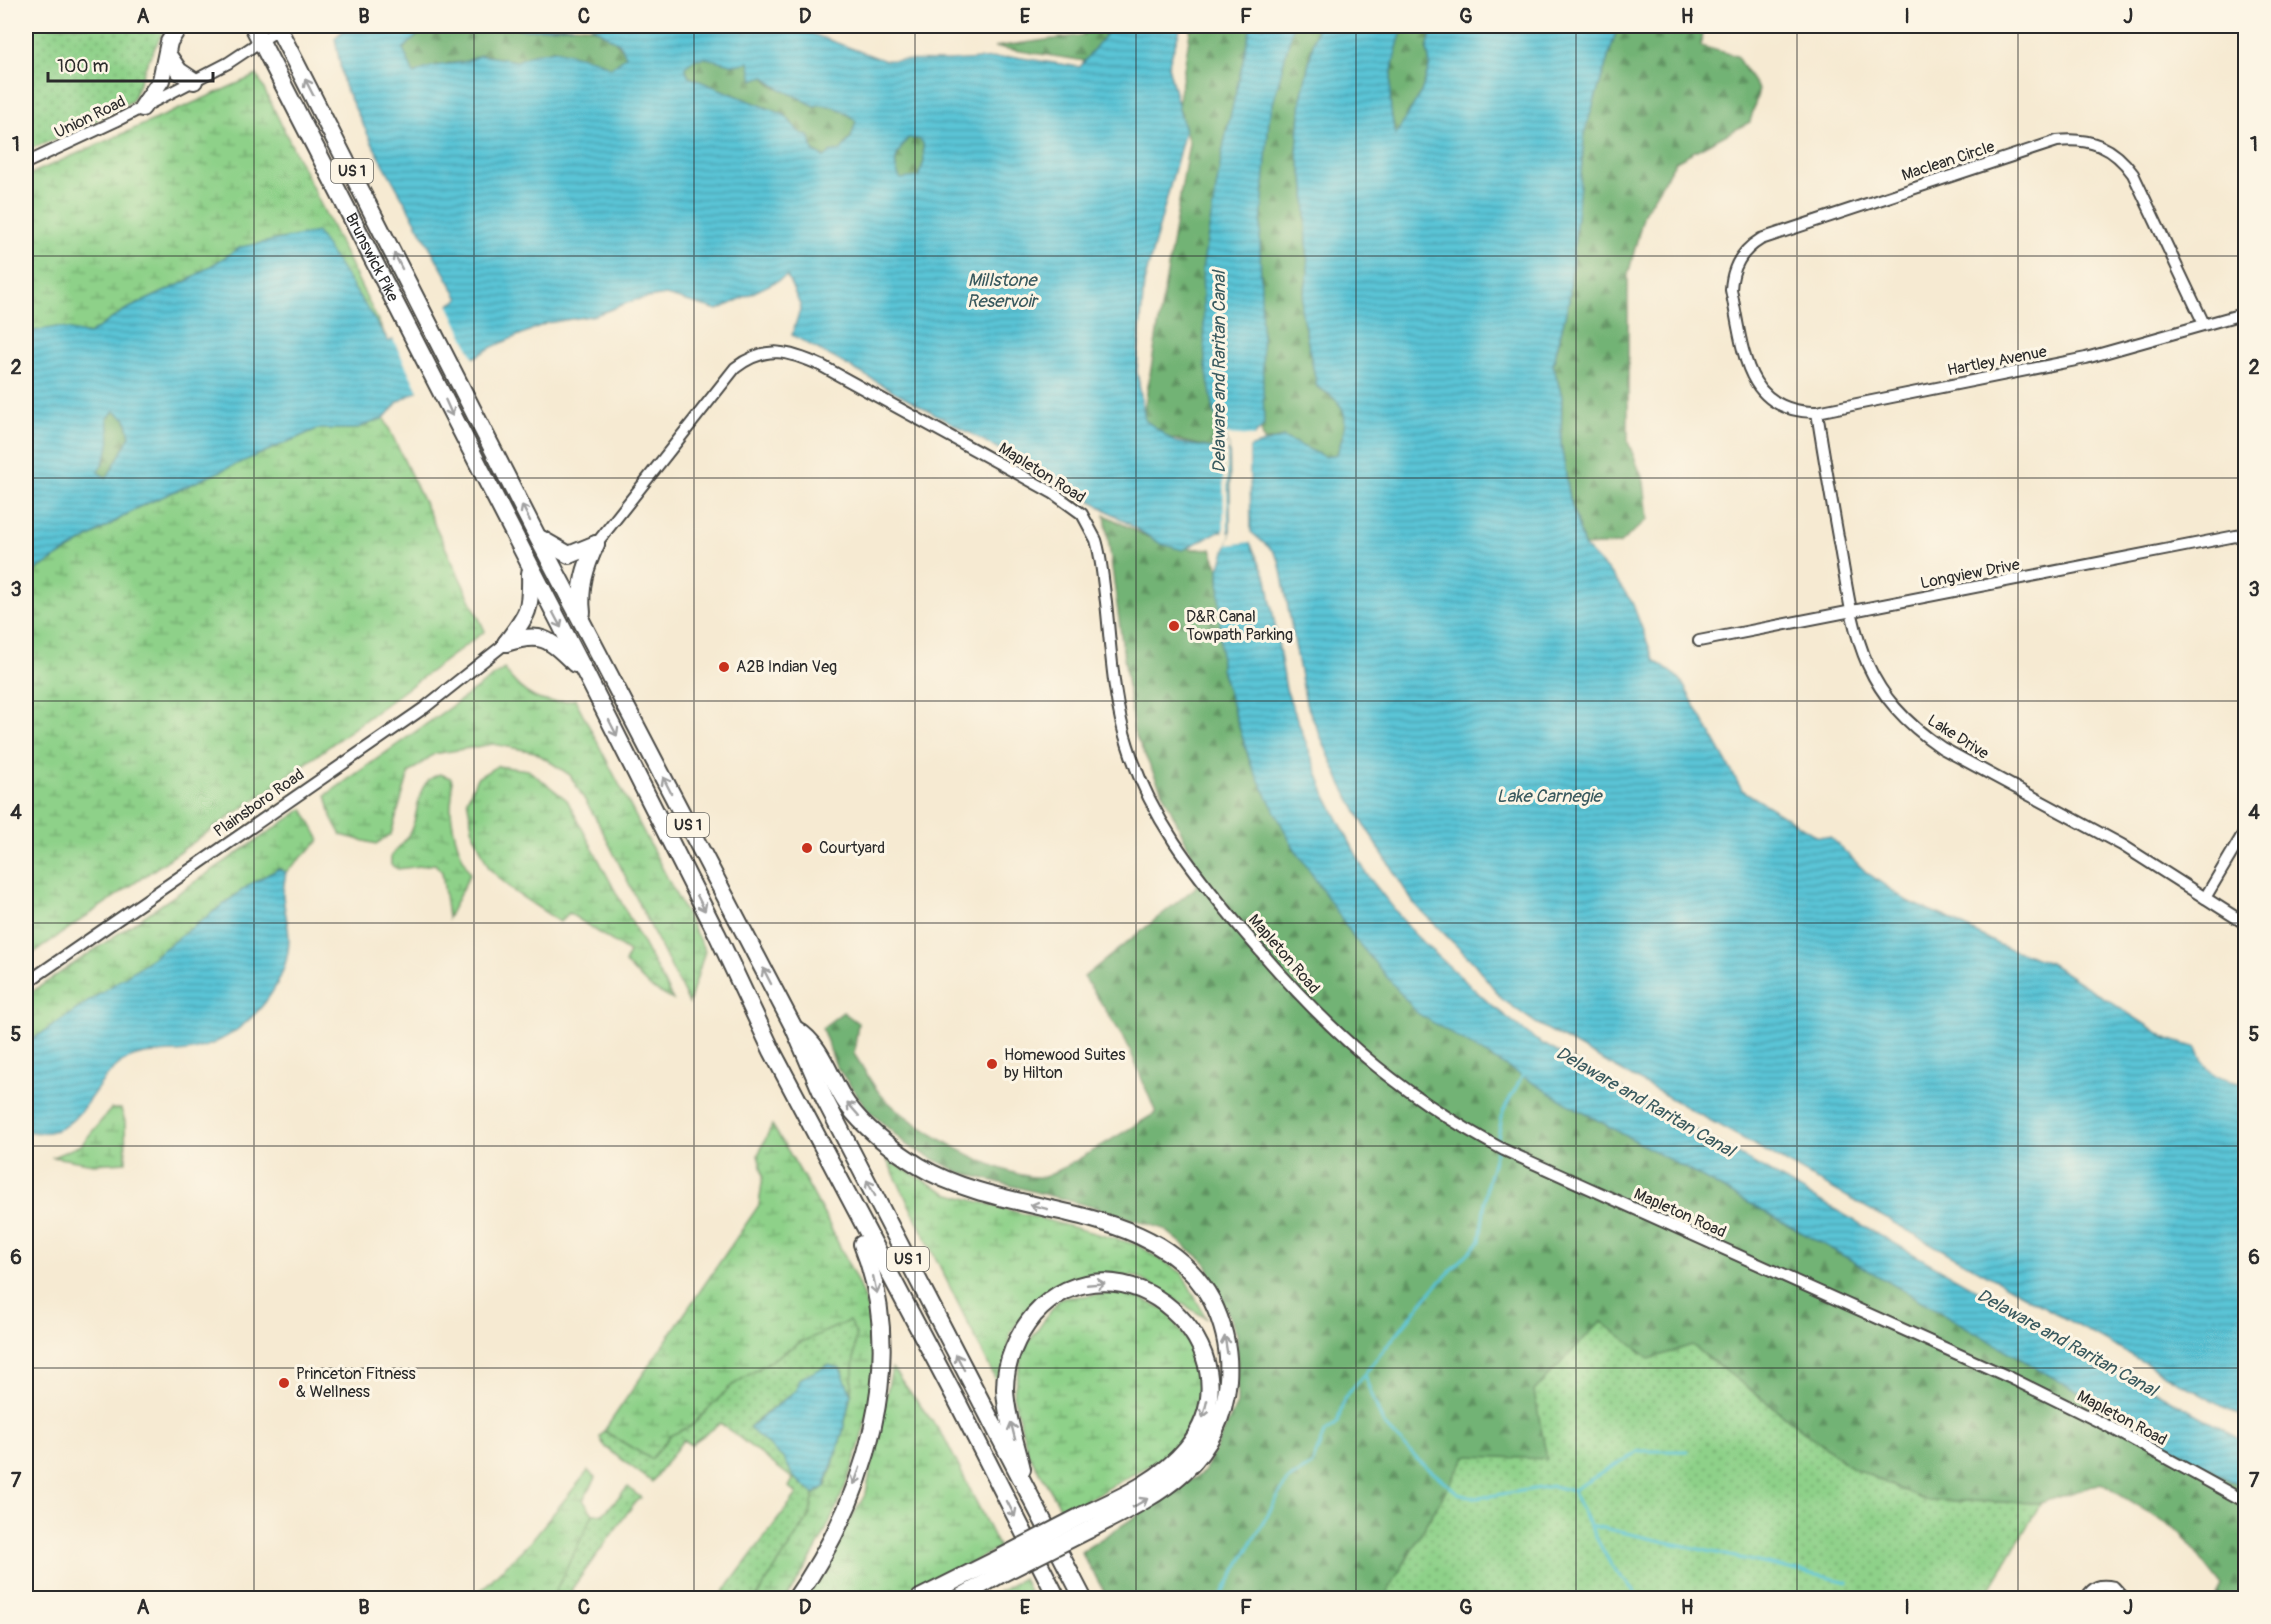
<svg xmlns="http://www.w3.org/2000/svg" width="2271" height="1624" viewBox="0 0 2271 1624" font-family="Pangolin,sans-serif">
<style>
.grass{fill:url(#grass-dots);stroke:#5c7e5a;stroke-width:1.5}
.forest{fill:url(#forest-firs);stroke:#4e6f50;stroke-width:1.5}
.wetland{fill:url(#wetland-marsh);stroke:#5c7e5a;stroke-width:1.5}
.water{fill:url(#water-rules);stroke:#427880;stroke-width:1.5;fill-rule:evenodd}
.pier{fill:#f6ead2}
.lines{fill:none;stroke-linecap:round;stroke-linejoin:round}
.stream{stroke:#5ac4d6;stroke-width:3}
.minor-casing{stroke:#494844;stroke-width:14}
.highway-casing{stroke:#494844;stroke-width:20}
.minor{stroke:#fff;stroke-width:10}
.highway{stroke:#fff;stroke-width:16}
.highway-bridge-casing{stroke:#494844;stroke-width:20;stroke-linecap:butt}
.highway-bridge{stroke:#fff;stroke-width:16}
.oneway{stroke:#a0a0a0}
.grid{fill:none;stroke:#2b2b2b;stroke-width:1.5;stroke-opacity:0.55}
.poi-dot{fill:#c8321e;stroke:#fcf5e5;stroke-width:2}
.labels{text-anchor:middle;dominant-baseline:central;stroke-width:6;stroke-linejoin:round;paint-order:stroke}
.shield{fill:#fcf5e5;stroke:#6a6863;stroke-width:1.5}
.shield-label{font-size:15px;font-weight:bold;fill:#2b2b2b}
.street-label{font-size:16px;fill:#2b2b2b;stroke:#fcf5e5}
.poi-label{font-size:16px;fill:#2b2b2b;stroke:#fcf5e5;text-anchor:start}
.water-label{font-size:18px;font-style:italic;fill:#39595e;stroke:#fcf5e5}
.neatline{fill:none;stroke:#2b2b2b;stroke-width:2}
.grid-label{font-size:20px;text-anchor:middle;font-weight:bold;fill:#2b2b2b}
</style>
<defs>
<pattern id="grass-dots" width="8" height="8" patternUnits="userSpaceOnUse" patternTransform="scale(1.5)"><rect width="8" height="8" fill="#8ed189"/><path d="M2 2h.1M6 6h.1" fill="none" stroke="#74aa70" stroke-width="1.8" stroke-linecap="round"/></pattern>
<pattern id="forest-firs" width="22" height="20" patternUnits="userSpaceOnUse" patternTransform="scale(1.5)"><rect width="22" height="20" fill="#72b375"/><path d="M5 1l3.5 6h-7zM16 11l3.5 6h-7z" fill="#5e9260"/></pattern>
<pattern id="wetland-marsh" width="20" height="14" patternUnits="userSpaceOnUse" patternTransform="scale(1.5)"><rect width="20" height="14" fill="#8ed189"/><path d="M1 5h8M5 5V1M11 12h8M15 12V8" fill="none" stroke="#74aa70"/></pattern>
<pattern id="water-rules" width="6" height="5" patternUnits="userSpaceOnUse" patternTransform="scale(1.5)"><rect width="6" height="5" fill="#5ac4d6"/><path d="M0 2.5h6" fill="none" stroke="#4b9fae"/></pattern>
</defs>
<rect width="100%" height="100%" fill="#fcf5e5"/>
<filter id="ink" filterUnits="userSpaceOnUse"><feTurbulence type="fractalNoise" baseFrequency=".0167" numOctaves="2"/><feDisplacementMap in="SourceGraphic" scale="12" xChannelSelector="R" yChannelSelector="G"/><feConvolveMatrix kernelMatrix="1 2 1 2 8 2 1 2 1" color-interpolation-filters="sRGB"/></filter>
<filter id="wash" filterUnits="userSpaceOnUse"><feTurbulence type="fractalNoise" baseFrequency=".008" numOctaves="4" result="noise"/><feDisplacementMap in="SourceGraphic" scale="24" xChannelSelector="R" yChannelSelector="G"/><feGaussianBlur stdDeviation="1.35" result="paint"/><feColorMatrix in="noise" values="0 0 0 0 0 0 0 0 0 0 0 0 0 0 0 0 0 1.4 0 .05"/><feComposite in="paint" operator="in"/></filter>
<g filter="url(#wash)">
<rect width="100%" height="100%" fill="#f6ead2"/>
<g class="grass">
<path d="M 26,26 L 166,26 L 148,61 L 132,101 L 73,133 L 26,150 Z"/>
<path d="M 849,1320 L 856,1334 L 851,1394 L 840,1368 L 796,1390 L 749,1427 L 784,1459 L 794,1477 L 814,1494 L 810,1515 L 756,1598 L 719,1598 L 797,1494 L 789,1487 L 793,1479 L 720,1423 C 711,1432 700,1436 691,1445 L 683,1440 L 652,1482 L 604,1446 L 600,1437 L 604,1431 L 651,1459 L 671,1435 L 691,1426 L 731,1386 L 797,1344 Z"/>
<path d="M 1601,1320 L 1650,1358 L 1692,1345 L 1851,1467 L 1924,1500 L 2041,1503 L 1984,1598 L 1384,1598 L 1466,1456 L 1534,1391 Z"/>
<path d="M 628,1487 L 641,1498 L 636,1501 L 571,1590 L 579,1597 L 552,1598 L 593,1514 L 603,1514 Z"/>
</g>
<g class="forest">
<path d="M 575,26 C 595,25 617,38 626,56 L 611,68 L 596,60 L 533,54 L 517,61 L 481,55 L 469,62 L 449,63 L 413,74 L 403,49 L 419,34 L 440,28 L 505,27 L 528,30 Z"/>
<path d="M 1080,26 L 1116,26 L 1085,61 L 994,47 L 1084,35 Z"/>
<path d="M 1191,26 L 1317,26 L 1301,99 L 1297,152 L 1305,187 L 1308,273 L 1301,309 L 1317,387 C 1352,405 1348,421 1337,454 L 1325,457 L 1283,437 L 1264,441 L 1259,422 L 1219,422 L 1225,451 L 1152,434 L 1143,416 L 1189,143 L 1178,106 Z"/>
<path d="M 1404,26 L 1433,26 L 1427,49 L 1430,65 L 1421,92 L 1396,136 L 1388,101 L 1395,50 Z"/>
<path d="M 1618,26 L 1702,26 L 1701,46 L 1736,56 L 1759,90 L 1750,122 L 1676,161 L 1644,213 L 1628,275 L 1628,442 L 1644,482 L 1648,519 L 1619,544 L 1584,546 L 1570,499 L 1561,444 L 1562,396 L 1553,365 L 1569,300 L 1585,131 Z"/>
<path d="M 706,58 L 735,64 L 749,62 L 773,86 L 797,95 L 813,106 C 828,102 845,111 856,121 L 851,138 L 840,151 L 831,152 L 824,157 L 813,151 L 810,137 L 799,132 L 785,115 L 689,77 L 685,66 L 695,59 Z"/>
<path d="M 908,138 L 919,139 L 923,143 L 924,162 L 918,178 L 901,180 C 890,163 897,153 908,138 Z"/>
<path d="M 114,411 L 126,419 L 130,436 L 107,478 L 97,473 L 106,458 L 107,419 Z"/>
<path d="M 1105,515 C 1146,536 1164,550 1211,549 L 1219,569 L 1221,669 L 1251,765 L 1570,1105 L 1837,1252 L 2245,1489 L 2245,1598 L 2216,1598 L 2222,1586 L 2180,1532 L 2101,1483 L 2041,1503 L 1924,1500 L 1851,1467 L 1692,1345 L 1650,1359 L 1601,1321 L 1534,1391 L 1547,1459 L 1466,1456 L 1384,1598 L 1108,1598 L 1081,1552 L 1204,1472 L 1237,1404 L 1237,1334 L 1205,1262 L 1164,1229 L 1093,1207 L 959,1172 L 908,1146 L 868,1110 L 836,1066 L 822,1028 L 843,1012 L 858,1023 L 854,1054 C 863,1067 871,1084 882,1096 C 910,1126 1002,1180 1044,1177 C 1056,1175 1138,1123 1156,1113 L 1126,1041 L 1084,977 L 1196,887 L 1195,861 L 1134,732 Z"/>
</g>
<g class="wetland">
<path d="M 257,75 L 389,343 L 241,248 L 185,282 L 125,310 L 89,334 L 57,327 L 26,335 L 26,176 Z"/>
<path d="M 384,418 L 485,631 L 282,781 L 26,958 L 26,576 L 139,507 L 317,429 L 355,429 Z"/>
<path d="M 504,669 C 523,696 543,708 575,699 L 705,951 L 689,1003 L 598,822 L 570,775 L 535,752 L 493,744 L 434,754 L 409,773 L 391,834 L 376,844 L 341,835 L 332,819 L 326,795 Z"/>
<path d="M 497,766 L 528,770 L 567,800 L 673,1000 L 651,988 L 625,963 L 629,952 L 569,913 L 560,922 L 513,891 L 489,868 L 473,832 L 467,799 L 477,778 Z"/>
<path d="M 440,774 L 451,778 C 455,790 450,799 451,811 C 453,835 460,853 470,874 L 448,918 L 442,872 L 435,864 L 398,869 L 391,865 L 391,856 C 400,846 409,838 413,825 C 420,806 416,781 440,774 Z"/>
<path d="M 303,809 L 320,840 L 286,872 L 278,869 L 252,883 L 145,963 L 26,1044 L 26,996 Z"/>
<path d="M 111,1109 L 121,1109 L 125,1121 L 126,1162 L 93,1164 L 53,1157 L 81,1145 Z"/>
<path d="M 772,1125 C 799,1167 822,1208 843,1253 C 852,1271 863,1291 868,1311 C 892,1398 835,1529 786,1598 L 756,1598 L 810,1515 L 814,1494 L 826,1486 L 842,1435 L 851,1394 L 856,1334 L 849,1321 L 797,1344 L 731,1386 L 691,1426 L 671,1435 L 651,1459 L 604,1431 L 759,1205 L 763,1175 L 758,1155 Z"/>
<path d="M 887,1160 L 947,1193 L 1138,1245 L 1182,1273 L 1206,1318 L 1138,1277 L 1088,1274 L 1039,1298 L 1011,1331 L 1001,1390 Z"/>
<path d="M 1125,1292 L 1166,1310 L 1195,1352 L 1200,1398 L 1178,1449 L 1064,1513 L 1028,1453 L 1013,1395 L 1024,1349 L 1060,1298 Z"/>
<path d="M 892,1368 L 944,1437 L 999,1548 L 905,1598 L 806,1598 L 866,1493 Z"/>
<path d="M 588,1471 L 596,1478 L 583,1500 L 593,1514 L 552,1598 L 473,1598 L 530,1542 Z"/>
<path d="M 1023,1578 L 1032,1598 L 989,1598 Z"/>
</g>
<g class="water">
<path d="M 348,26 L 575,26 L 528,30 L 505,27 L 440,28 L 419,34 L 403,49 L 414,74 C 436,60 460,68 480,55 L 517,61 L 533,54 L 555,50 L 596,60 L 611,68 L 626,56 L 620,44 L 591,26 L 791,26 L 883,60 L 949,61 L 1015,57 L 1080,67 L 1112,26 L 1181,26 L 1168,66 L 1185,131 L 1144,283 L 1137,371 L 1145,420 L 1175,442 L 1229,451 L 1230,532 L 1219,531 L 1183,550 L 1161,544 L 1087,498 L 792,335 L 801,307 L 787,276 L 718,310 L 666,295 L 635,300 L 596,315 L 547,323 L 492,347 L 398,402 L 384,418 L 355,429 L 317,429 L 139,507 L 26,576 L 26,335 L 29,332 L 57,327 L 89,334 L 125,310 L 185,282 L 241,247 L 317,232 L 389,342 L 459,299 L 374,147 L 344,86 L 335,38 ZM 706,58 L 735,65 L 749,62 L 753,80 L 764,76 C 777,91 797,95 814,106 C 828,102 845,111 856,121 L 851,138 L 840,151 L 831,152 L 824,157 L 813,151 L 810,137 L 799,132 L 785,115 L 689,77 L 685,67 L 695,59 ZM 908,138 L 919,139 L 923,143 L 924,162 L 918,177 L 901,179 C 890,163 897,153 908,138 ZM 114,411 L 126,419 L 130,436 L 107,478 L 98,472 C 109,452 113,442 107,419 Z"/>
<path d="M 1251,26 L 1293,26 L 1269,120 L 1260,241 L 1264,425 L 1244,447 L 1246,534 L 1267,579 L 1286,689 L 1326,796 L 1367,875 L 1414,934 L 1489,1003 L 1536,1040 L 2245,1442 L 2245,1489 L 1837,1252 L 1570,1105 L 1417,1013 L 1355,939 L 1291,843 L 1251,765 L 1221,669 L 1219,569 L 1231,534 L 1230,447 L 1214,412 L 1205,362 L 1202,269 L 1224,143 Z"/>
<path d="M 1317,26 L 1404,26 C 1391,61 1385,99 1396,135 L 1421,92 L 1430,65 L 1427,49 L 1433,26 L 1618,26 L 1585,131 L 1569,300 L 1553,365 L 1562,396 L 1561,444 L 1570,499 L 1584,546 L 1612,575 L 1632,602 L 1654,660 L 1680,679 L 1742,790 L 1816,836 L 1830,837 L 1866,872 L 1907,901 L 1948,918 L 1999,945 L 2050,963 L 2168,1039 L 2197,1048 C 2207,1076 2218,1079 2245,1084 L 2245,1419 L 1536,1023 L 1502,999 L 1474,963 L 1414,904 L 1362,821 L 1341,783 L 1306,703 L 1279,560 L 1273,551 L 1251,532 L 1249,448 L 1283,437 L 1325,457 L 1337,454 C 1348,421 1352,405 1317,387 L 1301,309 L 1308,273 L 1305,187 L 1297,152 L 1301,99 Z"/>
<path d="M 278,869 L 286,872 C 285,879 283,888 283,895 C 284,910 289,925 289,940 C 288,990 241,1040 193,1050 C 169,1055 139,1048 118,1065 C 85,1092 79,1143 26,1131 L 26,1044 L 145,963 L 252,883 Z"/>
<path d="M 828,1365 L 840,1368 L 851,1394 L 842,1435 L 825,1486 L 814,1494 L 794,1477 L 784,1459 L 749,1428 L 796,1390 L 799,1379 Z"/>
</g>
<g class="pier">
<path d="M 447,302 L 475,361 L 419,393 L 392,337 Z"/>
<path d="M 1225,434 L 1254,436 L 1256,438 L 1249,448 L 1250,533 L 1253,537 L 1249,534 L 1252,540 L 1250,542 L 1227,545 L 1231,534 L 1230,447 Z"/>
<path d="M 1223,448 L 1227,448 L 1228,534 L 1224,535 Z"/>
</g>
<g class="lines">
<g class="stream">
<path d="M 1497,1142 L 1503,1111 L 1524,1073"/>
<path d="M 1364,1375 L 1383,1423 L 1418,1460 L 1458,1493 L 1477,1498 L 1553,1486 L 1573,1491 L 1589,1525 L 1849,1582"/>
<path d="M 1573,1490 L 1639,1451 L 1687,1451"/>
<path d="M 1590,1526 L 1611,1565 L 1640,1598"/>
<path d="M 1220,1598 L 1287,1481 L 1312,1465 L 1324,1433 L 1337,1424 L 1344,1399 L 1434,1288 L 1480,1241 L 1487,1185 L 1497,1148"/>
</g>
</g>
</g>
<g filter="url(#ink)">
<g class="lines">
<g class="minor-casing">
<g id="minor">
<path d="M 26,163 L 116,121 L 228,63 L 282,27"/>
<path d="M 2204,324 L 2133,174 C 2114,147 2090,137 2057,141 L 1761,239 C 1741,251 1732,267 1731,290 C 1743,346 1743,413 1817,412 L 2086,358 L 2246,313"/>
<path d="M 1817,412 C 1824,458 1832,503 1840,548 C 1855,638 1861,693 1942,748 L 2122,845 L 2246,924"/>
<path d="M 596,544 L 735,368 C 766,344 789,351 822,366 L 1053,493 L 1082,514 L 1096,540 C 1102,560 1103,582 1106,602 C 1111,650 1113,700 1128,746 C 1150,817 1192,870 1239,926 C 1320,1023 1392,1091 1504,1150 L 2011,1378 L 2108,1426 L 2246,1502"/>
<path d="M 1699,641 L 2246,534"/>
<path d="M 2205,898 L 2246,829"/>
<path d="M 26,983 L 424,708 L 506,643"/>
<path d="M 2086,1598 C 2093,1586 2100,1584 2114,1587 L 2124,1598"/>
</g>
</g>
<g class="highway-casing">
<g id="highway">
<path id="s1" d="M 253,26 L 587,676 L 717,934 L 772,1051 L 957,1401 L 1057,1598"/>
<path d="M 277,26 L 538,538 L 794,1028 L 825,1100 L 1083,1598"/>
<path d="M 168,55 L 179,71 L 194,81"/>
<path d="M 142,108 L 161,80 L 169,42 L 179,26"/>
<path d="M 541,539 L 569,555 L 596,544"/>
<path d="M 582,613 C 579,587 585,567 596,544"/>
<path d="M 506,643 C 542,631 549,639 575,664"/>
<path d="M 506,643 C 529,613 531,610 530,573"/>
<path d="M 797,1030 C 823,1046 830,1080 847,1104 C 865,1129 893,1150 919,1166 C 1010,1221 1157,1198 1212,1301 C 1224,1325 1230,1353 1228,1380 C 1220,1467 1157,1495 1088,1530"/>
<path d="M 1022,1469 C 1016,1443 1006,1416 1005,1389 C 1005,1362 1017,1335 1034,1315 C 1119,1221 1266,1350 1187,1448 C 1159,1482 1119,1498 1081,1516"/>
<path d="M 796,1598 C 865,1499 909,1362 862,1244"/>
<path d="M 920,1598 L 994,1561"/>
<path d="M 959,1598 L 1001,1574"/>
</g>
</g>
<use href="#minor" class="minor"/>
<use href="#highway" class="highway"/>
<g class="highway-bridge-casing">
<g id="highway-bridge">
<path d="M 994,1561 L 1081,1516"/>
<path d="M 1001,1574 L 1088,1530"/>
</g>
</g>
<use href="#highway-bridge" class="highway-bridge"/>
</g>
<defs><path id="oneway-shaft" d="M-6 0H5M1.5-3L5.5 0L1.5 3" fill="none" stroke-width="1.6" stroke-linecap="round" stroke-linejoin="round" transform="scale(1.5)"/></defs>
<g class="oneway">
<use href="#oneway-shaft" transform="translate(309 87) rotate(-117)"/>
<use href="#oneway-shaft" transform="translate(398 261) rotate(-117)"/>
<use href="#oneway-shaft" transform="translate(449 408) rotate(66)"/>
<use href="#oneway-shaft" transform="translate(526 513) rotate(-117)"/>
<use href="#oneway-shaft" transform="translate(557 620) rotate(62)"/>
<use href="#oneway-shaft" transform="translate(613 728) rotate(63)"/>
<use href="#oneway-shaft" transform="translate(667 785) rotate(-117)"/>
<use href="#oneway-shaft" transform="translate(701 903) rotate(63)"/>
<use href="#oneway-shaft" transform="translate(767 976) rotate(-117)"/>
<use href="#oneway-shaft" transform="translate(853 1109) rotate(-131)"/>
<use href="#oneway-shaft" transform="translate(871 1188) rotate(-118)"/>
<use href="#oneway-shaft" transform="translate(1039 1207) rotate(-166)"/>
<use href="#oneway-shaft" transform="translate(1096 1284) rotate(-5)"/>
<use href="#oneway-shaft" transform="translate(875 1285) rotate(78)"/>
<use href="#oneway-shaft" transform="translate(1226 1345) rotate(-99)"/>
<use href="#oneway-shaft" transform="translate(960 1362) rotate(-117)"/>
<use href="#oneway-shaft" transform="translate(1205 1409) rotate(104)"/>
<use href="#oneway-shaft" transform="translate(1013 1431) rotate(-104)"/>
<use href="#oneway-shaft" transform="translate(857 1476) rotate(110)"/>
<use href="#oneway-shaft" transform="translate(1140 1503) rotate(-30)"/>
<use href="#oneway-shaft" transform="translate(1011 1509) rotate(63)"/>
</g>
</g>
<path class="grid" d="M 254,26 L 254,1598M 474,26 L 474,1598M 694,26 L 694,1598M 915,26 L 915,1598M 1136,26 L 1136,1598M 1356,26 L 1356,1598M 1576,26 L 1576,1598M 1797,26 L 1797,1598M 2018,26 L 2018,1598M 26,256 L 2246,256M 26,478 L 2246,478M 26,701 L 2246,701M 26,923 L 2246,923M 26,1146 L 2246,1146M 26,1368 L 2246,1368"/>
<g class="poi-dot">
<circle cx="1174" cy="626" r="6"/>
<circle cx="724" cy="667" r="6"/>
<circle cx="807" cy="848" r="6"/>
<circle cx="992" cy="1064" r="6"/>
<circle cx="284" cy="1383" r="6"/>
</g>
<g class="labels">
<g class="shield">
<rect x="331" y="159" width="42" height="24" rx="4.5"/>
<rect x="667" y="813" width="42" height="24" rx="4.5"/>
<rect x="887" y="1247" width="42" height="24" rx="4.5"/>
</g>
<g class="shield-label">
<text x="352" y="171">US 1</text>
<text x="688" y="825">US 1</text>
<text x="908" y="1259">US 1</text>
</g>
<g class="street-label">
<text transform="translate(90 117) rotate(-26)">Union Road</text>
<text transform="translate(1948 161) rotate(-18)">Maclean Circle</text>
<text stroke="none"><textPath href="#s1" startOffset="260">Brunswick Pike</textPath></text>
<text transform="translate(1997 361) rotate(-11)">Hartley Avenue</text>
<text transform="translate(1042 473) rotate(32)">Mapleton Road</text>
<text transform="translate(1970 574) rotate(-11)">Longview Drive</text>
<text transform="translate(1958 737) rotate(32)">Lake Drive</text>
<text transform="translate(259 803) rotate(-35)">Plainsboro Road</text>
<text transform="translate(1284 954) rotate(49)">Mapleton Road</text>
<text transform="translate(1680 1213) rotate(24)">Mapleton Road</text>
<text transform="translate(2122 1418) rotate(28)">Mapleton Road</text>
</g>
<g class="poi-label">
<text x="1186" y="617">D&amp;R Canal<tspan x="1186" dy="18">Towpath Parking</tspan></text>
<text x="736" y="667">A2B Indian Veg</text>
<text x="819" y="848">Courtyard</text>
<text x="1004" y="1055">Homewood Suites<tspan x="1004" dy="18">by Hilton</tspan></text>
<text x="296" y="1374">Princeton Fitness<tspan x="296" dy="18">&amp; Wellness</tspan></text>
</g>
<g class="water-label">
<text x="1002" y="280">Millstone<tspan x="1002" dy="21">Reservoir</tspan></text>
<text transform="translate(1219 372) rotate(-90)">Delaware and Raritan Canal</text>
<text x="1549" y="796">Lake Carnegie</text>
<text transform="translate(1645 1102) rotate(30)">Delaware and Raritan Canal</text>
<text transform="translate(2067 1343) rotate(29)">Delaware and Raritan Canal</text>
</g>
</g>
<rect width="2271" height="1624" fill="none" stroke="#fcf5e5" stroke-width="66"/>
<path d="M48 72v9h165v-9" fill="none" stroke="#2b2b2b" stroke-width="3"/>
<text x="57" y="72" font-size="18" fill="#2b2b2b" stroke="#fcf5e5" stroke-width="4.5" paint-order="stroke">100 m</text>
<rect x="33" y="33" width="2205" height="1558" class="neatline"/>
<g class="grid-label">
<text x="143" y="23">A</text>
<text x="364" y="23">B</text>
<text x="584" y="23">C</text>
<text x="805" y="23">D</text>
<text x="1025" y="23">E</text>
<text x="1246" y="23">F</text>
<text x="1466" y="23">G</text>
<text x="1687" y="23">H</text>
<text x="1907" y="23">I</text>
<text x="2128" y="23">J</text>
<text x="16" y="151">1</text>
<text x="2254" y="151">1</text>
<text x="16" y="374">2</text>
<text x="2254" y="374">2</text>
<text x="16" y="596">3</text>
<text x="2254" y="596">3</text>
<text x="16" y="819">4</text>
<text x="2254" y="819">4</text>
<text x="16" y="1041">5</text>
<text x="2254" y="1041">5</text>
<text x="16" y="1264">6</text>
<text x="2254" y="1264">6</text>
<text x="16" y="1487">7</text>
<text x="2254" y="1487">7</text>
<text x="143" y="1614">A</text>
<text x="364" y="1614">B</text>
<text x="584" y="1614">C</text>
<text x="805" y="1614">D</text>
<text x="1025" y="1614">E</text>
<text x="1246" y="1614">F</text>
<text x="1466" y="1614">G</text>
<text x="1687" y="1614">H</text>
<text x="1907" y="1614">I</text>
<text x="2128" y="1614">J</text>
</g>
</svg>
